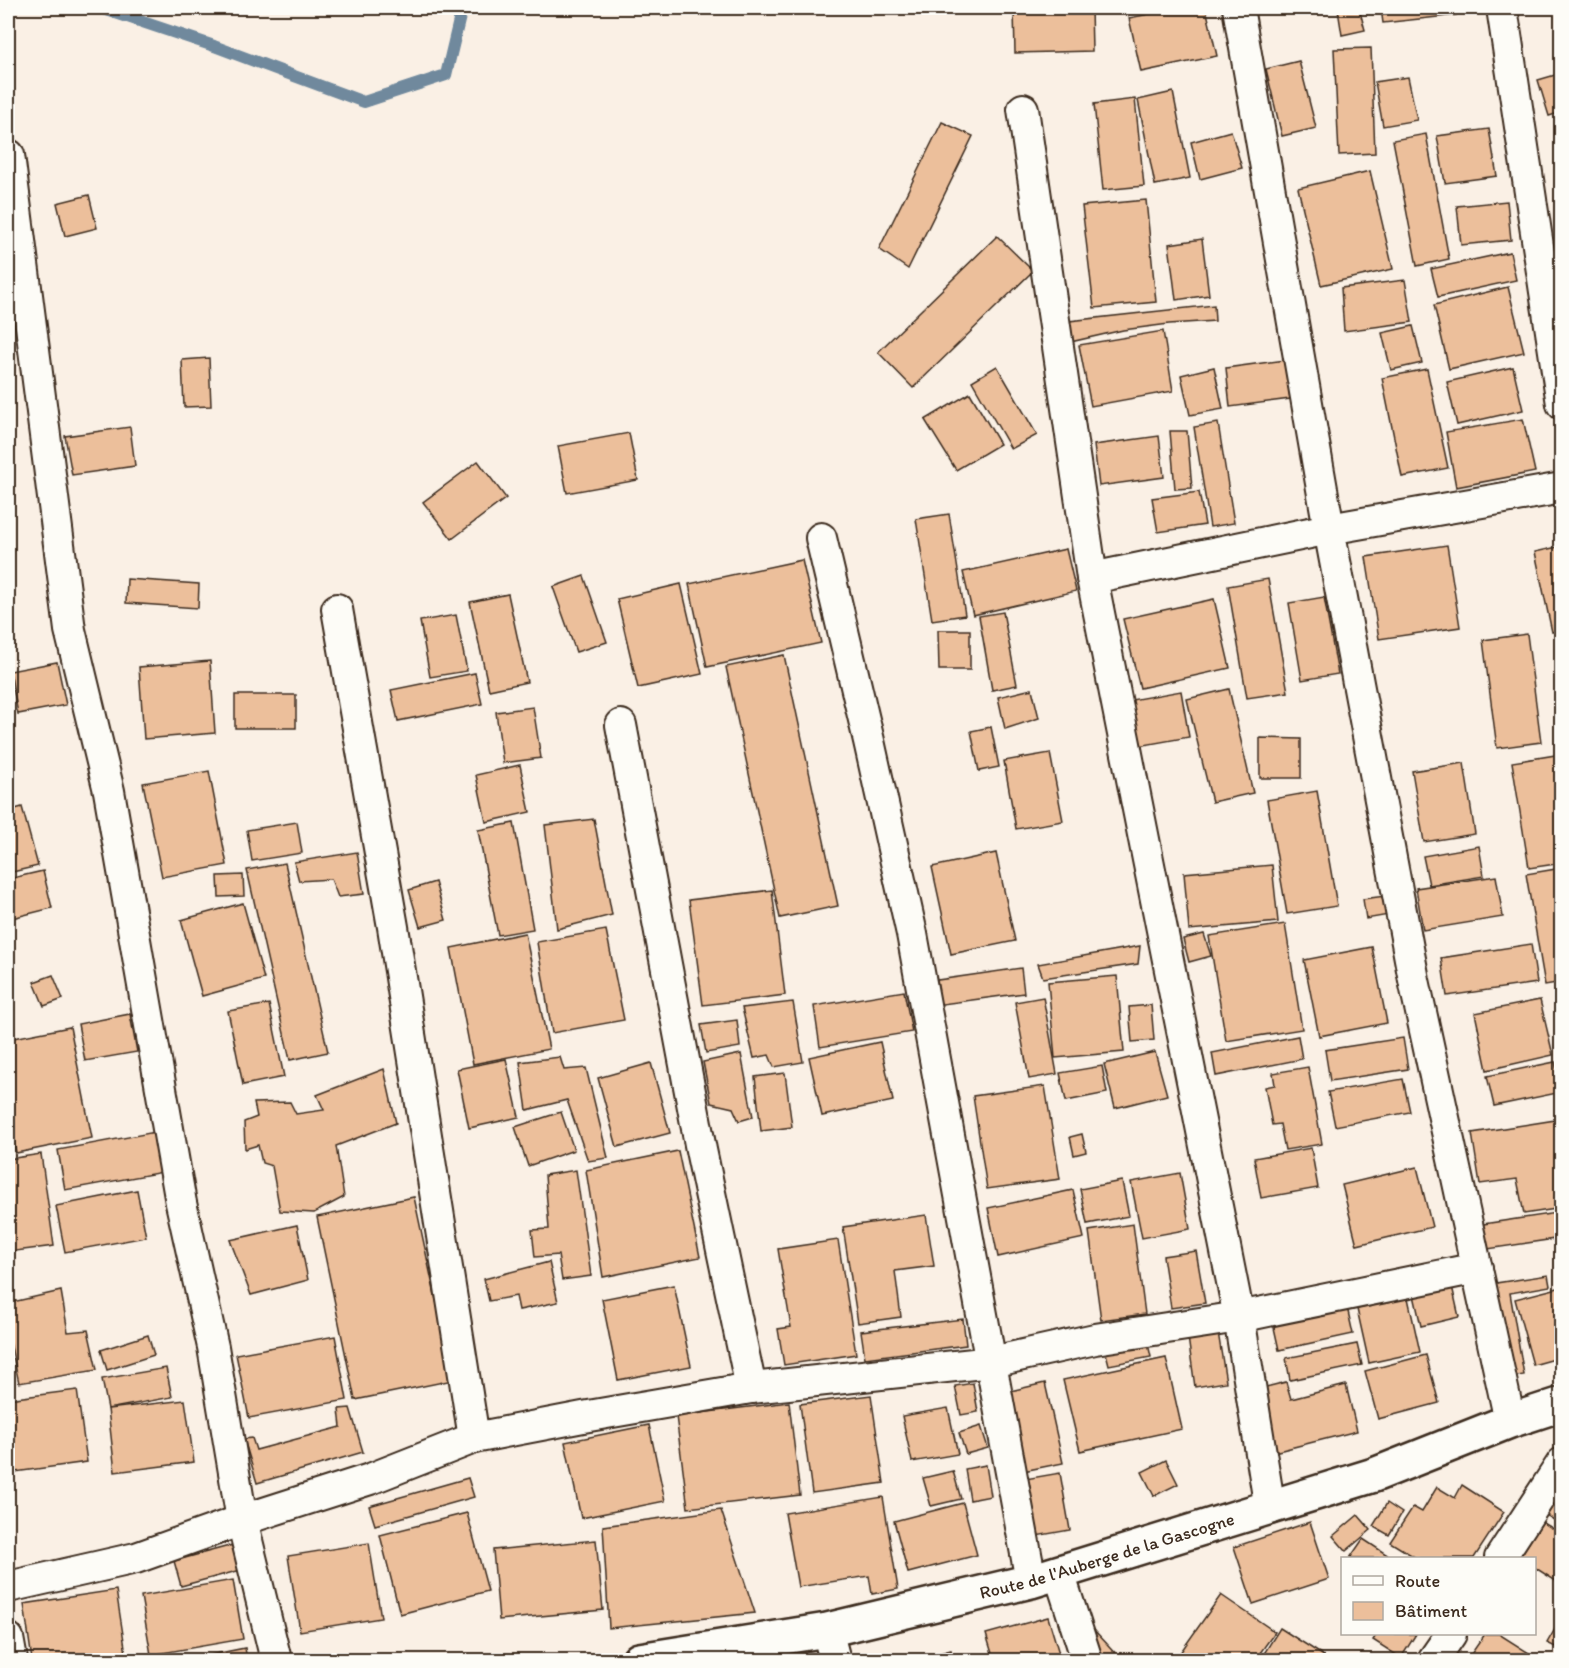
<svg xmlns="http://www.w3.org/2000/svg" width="1569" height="1668" viewBox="0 0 1569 1668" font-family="Itim,sans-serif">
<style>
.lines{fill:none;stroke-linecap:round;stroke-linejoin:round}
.stream{stroke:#6f899d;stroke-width:12}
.building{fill:#ecbf9b;stroke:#3b2a1e;stroke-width:1.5}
.minor-casing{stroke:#3b2a1e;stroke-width:34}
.tertiary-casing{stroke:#3b2a1e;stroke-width:38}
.minor{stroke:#fdfcf7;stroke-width:30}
.tertiary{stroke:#fdfcf7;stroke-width:33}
.labels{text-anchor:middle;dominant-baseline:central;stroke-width:4.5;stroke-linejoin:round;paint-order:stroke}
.street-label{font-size:18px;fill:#3b2a1e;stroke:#fdfcf7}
</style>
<rect width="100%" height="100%" fill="#faf0e5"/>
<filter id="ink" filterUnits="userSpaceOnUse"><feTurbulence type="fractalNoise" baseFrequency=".0167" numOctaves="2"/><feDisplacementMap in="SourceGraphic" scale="12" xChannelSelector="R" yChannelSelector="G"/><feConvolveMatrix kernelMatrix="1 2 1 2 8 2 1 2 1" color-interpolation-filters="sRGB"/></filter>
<g filter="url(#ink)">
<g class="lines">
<path class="stream" d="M 101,8 L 214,46 L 364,102 L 446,75 L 462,8"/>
</g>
<g class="building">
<path d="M 1091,8 L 1092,51 L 1015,53 L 1014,10 Z"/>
<path d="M 1180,8 L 1206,8 L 1217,56 L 1141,72 L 1129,18 Z"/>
<path d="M 1351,8 L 1359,8 L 1365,30 L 1342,35 L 1338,10 Z"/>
<path d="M 1381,8 L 1455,8 L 1456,15 L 1383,23 Z"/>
<path d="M 1371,48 L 1375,153 L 1339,155 L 1334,49 Z"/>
<path d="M 1299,61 L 1316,128 L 1282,136 L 1266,69 Z"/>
<path d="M 1562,73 L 1562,112 L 1549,116 L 1538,80 Z"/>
<path d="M 1408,77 L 1417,120 L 1383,126 L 1375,82 Z"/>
<path d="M 1173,92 L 1190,178 L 1155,185 L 1138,100 Z"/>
<path d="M 1135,99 L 1144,186 L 1103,190 L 1094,104 Z"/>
<path d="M 942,122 L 973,136 L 908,269 L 879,249 Z"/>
<path d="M 1489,129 L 1497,176 L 1445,183 L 1437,136 Z"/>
<path d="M 1231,131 L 1242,168 L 1200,179 L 1191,142 Z"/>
<path d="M 1426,134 L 1449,259 L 1417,266 L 1393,140 Z"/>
<path d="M 1370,171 L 1393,269 L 1321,285 L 1298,188 Z"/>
<path d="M 89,195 L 97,228 L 65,236 L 57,203 Z"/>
<path d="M 1146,200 L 1156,302 L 1094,308 L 1082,206 Z"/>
<path d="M 1507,201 L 1511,240 L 1461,245 L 1457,206 Z"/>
<path d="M 997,236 L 1033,271 L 913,388 L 878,352 Z"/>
<path d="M 1202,239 L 1209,295 L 1176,300 L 1169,244 Z"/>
<path d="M 1510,252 L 1516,280 L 1438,297 L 1431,269 Z"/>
<path d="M 1405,280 L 1412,322 L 1344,331 L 1341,288 Z"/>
<path d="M 1508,287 L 1524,352 L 1449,369 L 1434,305 Z"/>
<path d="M 1214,305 L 1215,321 L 1169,324 L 1123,330 L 1066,343 L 1060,322 Z"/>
<path d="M 1413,326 L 1422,363 L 1391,370 L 1382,333 Z"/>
<path d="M 1163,331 L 1173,391 L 1091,406 L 1079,345 Z"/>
<path d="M 209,358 L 211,406 L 184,407 L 182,360 Z"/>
<path d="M 1285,360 L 1290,399 L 1230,407 L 1226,368 Z"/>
<path d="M 997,366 L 1037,435 L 1011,449 L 972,381 Z"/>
<path d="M 1214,367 L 1223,409 L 1190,415 L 1181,375 Z"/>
<path d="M 1513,367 L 1523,410 L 1457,425 L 1447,382 Z"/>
<path d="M 1427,369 L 1448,468 L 1402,477 L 1382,378 Z"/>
<path d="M 970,393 L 1000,444 L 956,470 L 925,420 Z"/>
<path d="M 1523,419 L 1535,472 L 1456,487 L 1446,432 Z"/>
<path d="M 1218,423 L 1234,523 L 1210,527 L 1194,427 Z"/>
<path d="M 130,427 L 135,466 L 72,475 L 65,436 Z"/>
<path d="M 1170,431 L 1187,431 L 1192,488 L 1175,489 Z"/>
<path d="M 629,433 L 638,480 L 567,493 L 558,446 Z"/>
<path d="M 1159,436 L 1164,477 L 1099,486 L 1094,445 Z"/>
<path d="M 478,461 L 506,498 L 452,539 L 423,502 Z"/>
<path d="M 1199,492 L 1205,525 L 1158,532 L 1152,498 Z"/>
<path d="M 949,514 L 965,615 L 932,620 L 916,519 Z"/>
<path d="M 1447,545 L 1460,627 L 1379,639 L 1366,557 Z"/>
<path d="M 1562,546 L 1562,630 L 1552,632 L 1535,552 Z"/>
<path d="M 1066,549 L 1076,591 L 973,615 L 963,572 Z"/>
<path d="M 802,560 L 821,643 L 707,667 L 689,584 Z"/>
<path d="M 584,576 L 607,642 L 576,652 L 553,587 Z"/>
<path d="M 127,579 L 199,584 L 198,608 L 126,603 Z"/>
<path d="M 1268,579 L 1288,692 L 1247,698 L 1228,586 Z"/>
<path d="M 681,584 L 702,674 L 638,688 L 617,599 Z"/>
<path d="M 508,594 L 527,682 L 489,690 L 470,602 Z"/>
<path d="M 1324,597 L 1338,674 L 1302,680 L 1289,603 Z"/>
<path d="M 1214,599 L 1230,668 L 1140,688 L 1123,619 Z"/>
<path d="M 1003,612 L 1017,685 L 992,690 L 979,616 Z"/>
<path d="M 456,615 L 467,671 L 430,677 L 420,621 Z"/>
<path d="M 938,630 L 970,630 L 970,670 L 939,670 Z"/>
<path d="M 1527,634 L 1541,742 L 1497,748 L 1483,640 Z"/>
<path d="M 784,655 L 838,906 L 780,918 L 726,667 Z"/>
<path d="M 210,661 L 215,733 L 144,739 L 139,667 Z"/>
<path d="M 57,662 L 66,705 L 18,714 L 10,671 Z"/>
<path d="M 475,673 L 482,704 L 398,721 L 391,690 Z"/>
<path d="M 1032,689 L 1039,718 L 1005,729 L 998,697 Z"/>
<path d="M 1229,689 L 1253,793 L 1212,802 L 1187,699 Z"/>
<path d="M 1181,691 L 1189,737 L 1139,746 L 1131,700 Z"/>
<rect x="235" y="695" width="61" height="33"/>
<path d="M 533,707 L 541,758 L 503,763 L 496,712 Z"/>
<path d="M 991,727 L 999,767 L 979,771 L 971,731 Z"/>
<path d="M 1260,738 L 1301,739 L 1301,778 L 1260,778 Z"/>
<path d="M 1050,753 L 1063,821 L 1016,829 L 1004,761 Z"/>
<path d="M 1562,754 L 1562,863 L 1529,868 L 1512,762 Z"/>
<path d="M 1464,763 L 1475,834 L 1424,842 L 1412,771 Z"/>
<path d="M 520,765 L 530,812 L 486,822 L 476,775 Z"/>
<path d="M 209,771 L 227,865 L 162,877 L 143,783 Z"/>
<path d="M 1317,791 L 1337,906 L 1287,914 L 1267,800 Z"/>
<path d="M 22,807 L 38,866 L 8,873 L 8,811 Z"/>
<path d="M 594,819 L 612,915 L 557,929 L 545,825 Z"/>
<path d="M 297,822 L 302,853 L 252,861 L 247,830 Z"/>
<path d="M 514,823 L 533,929 L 498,935 L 478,830 Z"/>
<path d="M 1479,846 L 1484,876 L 1429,885 L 1423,856 Z"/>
<path d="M 357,852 L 364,894 L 338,897 L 331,879 L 299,881 L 294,862 Z"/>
<path d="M 996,853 L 1015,941 L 951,954 L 932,867 Z"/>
<path d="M 285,863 L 328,1052 L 290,1060 L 247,870 Z"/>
<path d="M 1272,865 L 1278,922 L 1189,930 L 1184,873 Z"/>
<path d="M 1562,868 L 1562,982 L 1545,985 L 1526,874 Z"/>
<path d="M 43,871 L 52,908 L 8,919 L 8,879 Z"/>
<path d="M 243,875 L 244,896 L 219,897 L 218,876 Z"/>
<path d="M 1496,876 L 1503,917 L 1423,930 L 1416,888 Z"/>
<path d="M 435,882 L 446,920 L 420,927 L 409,890 Z"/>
<path d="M 772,890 L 785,995 L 703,1005 L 689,900 Z"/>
<path d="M 1385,896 L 1389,915 L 1366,919 L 1363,899 Z"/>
<path d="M 243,903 L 264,979 L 202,996 L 181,920 Z"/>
<path d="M 1285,924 L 1302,1029 L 1226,1041 L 1209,936 Z"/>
<path d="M 606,930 L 624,1020 L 552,1033 L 537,942 Z"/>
<path d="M 525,933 L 549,1049 L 473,1064 L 451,948 Z"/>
<path d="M 1204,934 L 1211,956 L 1189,962 L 1183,939 Z"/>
<path d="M 1531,944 L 1537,983 L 1447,996 L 1441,958 Z"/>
<path d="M 1140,946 L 1138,964 L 1043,978 L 1038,964 Z"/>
<path d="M 1372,947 L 1387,1023 L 1319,1036 L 1304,960 Z"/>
<path d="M 1021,968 L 1024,993 L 935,1005 L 931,981 Z"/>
<path d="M 53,975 L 63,999 L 44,1006 L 34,982 Z"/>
<path d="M 1117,976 L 1124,1052 L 1055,1058 L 1048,982 Z"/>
<path d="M 904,991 L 912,1032 L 820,1047 L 814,1006 Z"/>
<path d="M 1043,997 L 1057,1074 L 1029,1079 L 1015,1002 Z"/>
<path d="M 1540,1000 L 1553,1055 L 1487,1070 L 1475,1013 Z"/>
<path d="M 793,1002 L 803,1062 L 774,1067 L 769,1055 L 754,1058 L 742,1008 Z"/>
<path d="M 269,1004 L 284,1077 L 243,1085 L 228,1011 Z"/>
<path d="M 1151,1005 L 1154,1040 L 1132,1042 L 1129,1007 Z"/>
<path d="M 130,1014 L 137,1052 L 85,1061 L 78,1024 Z"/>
<path d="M 737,1020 L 740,1047 L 706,1053 L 701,1025 Z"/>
<path d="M 70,1027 L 92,1138 L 16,1153 L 8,1110 L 8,1039 Z"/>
<path d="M 1298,1036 L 1302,1059 L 1216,1076 L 1212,1053 Z"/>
<path d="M 1403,1038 L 1408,1069 L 1330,1081 L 1325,1050 Z"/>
<path d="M 880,1042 L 893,1101 L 822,1116 L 809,1057 Z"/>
<path d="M 1155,1052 L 1167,1095 L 1115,1108 L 1104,1064 Z"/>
<path d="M 741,1054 L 753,1117 L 739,1121 L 733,1108 L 711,1103 L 703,1062 Z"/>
<path d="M 560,1057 L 564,1070 L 586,1068 L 608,1158 L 588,1161 L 567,1100 L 527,1110 L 520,1062 Z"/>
<path d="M 506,1059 L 519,1117 L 469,1128 L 457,1069 Z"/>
<path d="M 1555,1062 L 1562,1092 L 1494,1106 L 1487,1076 Z"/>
<path d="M 651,1063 L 670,1133 L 617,1147 L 598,1078 Z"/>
<path d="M 1102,1066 L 1107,1093 L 1066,1101 L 1060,1073 Z"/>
<path d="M 1308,1067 L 1322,1144 L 1285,1150 L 1280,1124 L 1272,1125 L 1265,1087 L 1275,1085 L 1273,1073 Z"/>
<path d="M 384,1069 L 396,1123 L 336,1146 L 344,1197 L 314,1213 L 280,1211 L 272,1166 L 262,1163 L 258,1145 L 245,1149 L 244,1122 L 257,1117 L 254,1103 L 290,1102 L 296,1114 L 324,1110 L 317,1095 Z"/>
<path d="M 785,1073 L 792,1127 L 761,1131 L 755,1077 Z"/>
<path d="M 1403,1079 L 1410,1112 L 1335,1126 L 1328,1092 Z"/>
<path d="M 1045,1086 L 1060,1179 L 987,1189 L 973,1096 Z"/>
<path d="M 561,1112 L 574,1150 L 528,1166 L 515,1127 Z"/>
<path d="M 1562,1119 L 1562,1208 L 1524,1214 L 1517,1179 L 1480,1184 L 1472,1133 Z"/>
<path d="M 155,1132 L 163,1172 L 65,1190 L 58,1150 Z"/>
<path d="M 1082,1134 L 1086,1152 L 1074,1155 L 1070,1137 Z"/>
<path d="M 1311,1148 L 1318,1188 L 1261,1198 L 1254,1158 Z"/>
<path d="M 678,1151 L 700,1257 L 603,1277 L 586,1170 Z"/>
<path d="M 41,1154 L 54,1246 L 8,1252 L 8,1159 Z"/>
<path d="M 1417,1167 L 1432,1227 L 1357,1245 L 1342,1185 Z"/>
<path d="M 576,1170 L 591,1276 L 562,1280 L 558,1255 L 535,1257 L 532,1230 L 549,1229 L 545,1175 Z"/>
<path d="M 1180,1173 L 1190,1229 L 1142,1238 L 1131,1182 Z"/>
<path d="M 1122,1181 L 1129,1216 L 1087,1224 L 1080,1189 Z"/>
<path d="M 137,1190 L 146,1237 L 65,1252 L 56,1206 Z"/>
<path d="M 1073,1190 L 1084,1238 L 998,1257 L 988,1208 Z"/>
<path d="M 414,1197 L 453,1380 L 355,1400 L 317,1217 Z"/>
<path d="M 1557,1213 L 1561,1238 L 1481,1250 L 1477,1225 Z"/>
<path d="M 926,1215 L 934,1266 L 895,1271 L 901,1317 L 858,1323 L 843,1227 Z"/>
<path d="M 1133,1224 L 1145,1314 L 1101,1320 L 1089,1231 Z"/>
<path d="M 297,1225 L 308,1280 L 251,1295 L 230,1240 Z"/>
<path d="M 838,1240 L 856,1354 L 784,1365 L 778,1329 L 791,1327 L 778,1249 Z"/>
<path d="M 1196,1251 L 1205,1303 L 1171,1308 L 1163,1256 Z"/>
<path d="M 549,1262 L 558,1302 L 519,1310 L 516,1296 L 489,1301 L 484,1279 Z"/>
<path d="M 1548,1275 L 1550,1286 L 1510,1293 L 1524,1375 L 1505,1378 L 1490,1284 Z"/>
<path d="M 674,1285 L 691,1366 L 618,1380 L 602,1299 Z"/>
<path d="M 1452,1286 L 1459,1317 L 1421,1326 L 1414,1295 Z"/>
<path d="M 1562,1287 L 1562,1357 L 1533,1365 L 1515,1299 Z"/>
<path d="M 61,1291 L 68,1332 L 88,1330 L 97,1370 L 19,1383 L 8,1333 L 8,1303 Z"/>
<path d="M 1408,1298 L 1420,1352 L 1369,1363 L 1357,1309 Z"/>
<path d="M 1347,1307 L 1353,1334 L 1279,1350 L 1273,1323 Z"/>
<path d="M 963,1319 L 966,1345 L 865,1358 L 861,1331 Z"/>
<path d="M 1218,1332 L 1226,1382 L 1195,1387 L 1188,1337 Z"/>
<path d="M 148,1335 L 154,1355 L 107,1370 L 101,1350 Z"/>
<path d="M 335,1336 L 347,1400 L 249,1418 L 236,1354 Z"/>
<path d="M 1148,1344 L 1151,1357 L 1109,1365 L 1106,1353 Z"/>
<path d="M 1357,1344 L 1362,1365 L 1290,1380 L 1286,1358 Z"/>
<path d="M 1426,1355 L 1439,1403 L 1378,1419 L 1365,1371 Z"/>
<path d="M 1166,1358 L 1182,1429 L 1080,1451 L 1063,1380 Z"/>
<path d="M 166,1368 L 172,1397 L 108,1409 L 102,1379 Z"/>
<path d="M 1286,1382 L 1291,1399 L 1346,1385 L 1357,1431 L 1274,1452 L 1258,1389 Z"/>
<path d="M 973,1383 L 978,1412 L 961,1415 L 955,1386 Z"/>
<path d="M 1045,1383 L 1063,1463 L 1023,1471 L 1006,1392 Z"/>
<path d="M 77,1390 L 87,1462 L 8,1473 L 8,1399 Z"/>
<path d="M 871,1395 L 884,1483 L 812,1493 L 800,1404 Z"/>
<path d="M 185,1400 L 194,1462 L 115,1472 L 108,1409 Z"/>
<path d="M 789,1402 L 800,1495 L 688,1508 L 676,1416 Z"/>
<path d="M 350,1408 L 363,1452 L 257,1483 L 244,1439 L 252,1438 L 256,1450 L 341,1427 L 339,1409 Z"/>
<path d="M 948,1408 L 958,1454 L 912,1462 L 902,1416 Z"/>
<path d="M 649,1425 L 665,1501 L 581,1518 L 565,1442 Z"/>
<path d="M 981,1426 L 988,1448 L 966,1454 L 959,1433 Z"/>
<path d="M 1166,1460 L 1178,1484 L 1154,1496 L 1142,1472 Z"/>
<path d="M 986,1465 L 991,1496 L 970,1500 L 965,1469 Z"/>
<path d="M 953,1471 L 961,1499 L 931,1506 L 923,1478 Z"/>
<path d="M 1060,1473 L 1070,1530 L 1036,1536 L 1025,1479 Z"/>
<path d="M 468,1478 L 474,1497 L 375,1525 L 369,1506 Z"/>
<path d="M 1462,1485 L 1504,1512 L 1474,1558 L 1416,1558 L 1390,1542 L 1413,1507 L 1422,1512 L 1437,1487 L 1455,1498 Z"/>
<path d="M 1562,1490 L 1562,1525 L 1546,1515 Z"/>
<path d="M 883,1497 L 898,1589 L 872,1594 L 869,1576 L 798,1587 L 785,1513 Z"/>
<path d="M 963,1503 L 977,1555 L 908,1573 L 894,1521 Z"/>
<path d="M 1387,1503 L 1402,1513 L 1389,1535 L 1373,1526 Z"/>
<path d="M 721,1510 L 755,1613 L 609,1628 L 603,1526 Z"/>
<path d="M 467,1513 L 488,1591 L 400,1614 L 380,1535 Z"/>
<path d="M 1358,1515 L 1371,1530 L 1346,1551 L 1333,1536 Z"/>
<path d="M 1310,1522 L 1329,1579 L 1253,1604 L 1234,1547 Z"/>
<path d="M 1542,1522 L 1562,1534 L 1562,1585 L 1534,1567 L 1534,1558 L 1520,1557 Z"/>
<path d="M 1363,1539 L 1392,1558 L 1350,1558 Z"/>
<path d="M 596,1540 L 603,1610 L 499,1620 L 493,1550 Z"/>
<path d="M 369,1543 L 381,1618 L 300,1631 L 288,1556 Z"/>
<path d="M 233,1545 L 241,1570 L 181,1586 L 174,1561 Z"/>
<path d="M 233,1580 L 243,1639 L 151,1655 L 141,1596 Z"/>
<path d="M 116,1590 L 127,1660 L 32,1660 L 24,1604 Z"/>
<path d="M 1221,1595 L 1275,1632 L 1255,1660 L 1175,1660 Z"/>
<path d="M 1048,1617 L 1061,1660 L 994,1660 L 986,1634 Z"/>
<path d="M 1562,1617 L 1562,1650 L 1547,1643 Z"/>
<path d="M 1280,1628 L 1324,1656 L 1321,1660 L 1260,1660 Z"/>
<path d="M 1095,1631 L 1122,1660 L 1092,1660 L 1086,1637 Z"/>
<path d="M 1377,1634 L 1416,1634 L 1401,1658 L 1373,1640 Z"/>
<path d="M 1485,1634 L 1499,1634 L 1540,1660 L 1467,1660 Z"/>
<path d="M 245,1648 L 247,1660 L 185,1660 Z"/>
<path d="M 951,1650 L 954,1660 L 915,1660 Z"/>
</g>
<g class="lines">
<g class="minor-casing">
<g id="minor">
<path d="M 1238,8 L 1329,529 L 1414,980 L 1510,1421"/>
<path d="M 1502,8 L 1562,404"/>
<path d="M 1023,109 L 1092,578 L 1239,1317 L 1270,1509"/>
<path d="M 9,155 L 70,630 L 109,791 L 181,1203 L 213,1347 L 242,1520 L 276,1660"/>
<path d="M 821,538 L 869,741 L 912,934 L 1031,1581"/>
<path d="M 1092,578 L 1329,529 L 1562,488"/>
<path d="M 337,609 L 393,927 L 474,1438"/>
<path d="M 621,725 L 701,1150 L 751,1388"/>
<path d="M 1500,1558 L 1562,1463"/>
<path d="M 1059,1573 L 1087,1660"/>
<path d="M 8,1587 L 136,1558 L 242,1520 L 370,1479 L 474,1438 L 583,1417 L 751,1388 L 992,1362 L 1095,1339 L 1239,1317 L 1477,1268"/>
<path d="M 827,1630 L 835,1660"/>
<path d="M 8,1638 L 12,1660"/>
<path d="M 1433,1660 L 1451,1634"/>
</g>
</g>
<g class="tertiary-casing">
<g id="tertiary">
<path id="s1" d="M 639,1660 L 827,1630 L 1031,1581 L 1374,1475 L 1510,1421 L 1562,1404"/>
</g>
</g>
<use href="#minor" class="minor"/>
<use href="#tertiary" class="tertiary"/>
</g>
</g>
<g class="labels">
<g class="street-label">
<text stroke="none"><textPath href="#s1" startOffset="480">Route de l'Auberge de la Gascogne</textPath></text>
</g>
</g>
<rect width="1569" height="1668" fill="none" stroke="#fdfcf7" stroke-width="30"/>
<rect x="15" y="15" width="1539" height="1638" fill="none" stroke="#3b2a1e" stroke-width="2" filter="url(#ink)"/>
<rect x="1341" y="1557" width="195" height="78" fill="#fdfcf7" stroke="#afa8a0" stroke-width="1.5"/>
<rect x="1353" y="1576" width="30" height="9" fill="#fdfcf7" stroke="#afa8a0" stroke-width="1.5"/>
<text x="1395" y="1587" font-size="18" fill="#3b2a1e">Route</text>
<rect x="1353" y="1602" width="30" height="18" fill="#ecbf9b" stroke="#afa8a0" stroke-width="1.5"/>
<text x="1395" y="1617" font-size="18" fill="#3b2a1e">Bâtiment</text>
</svg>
